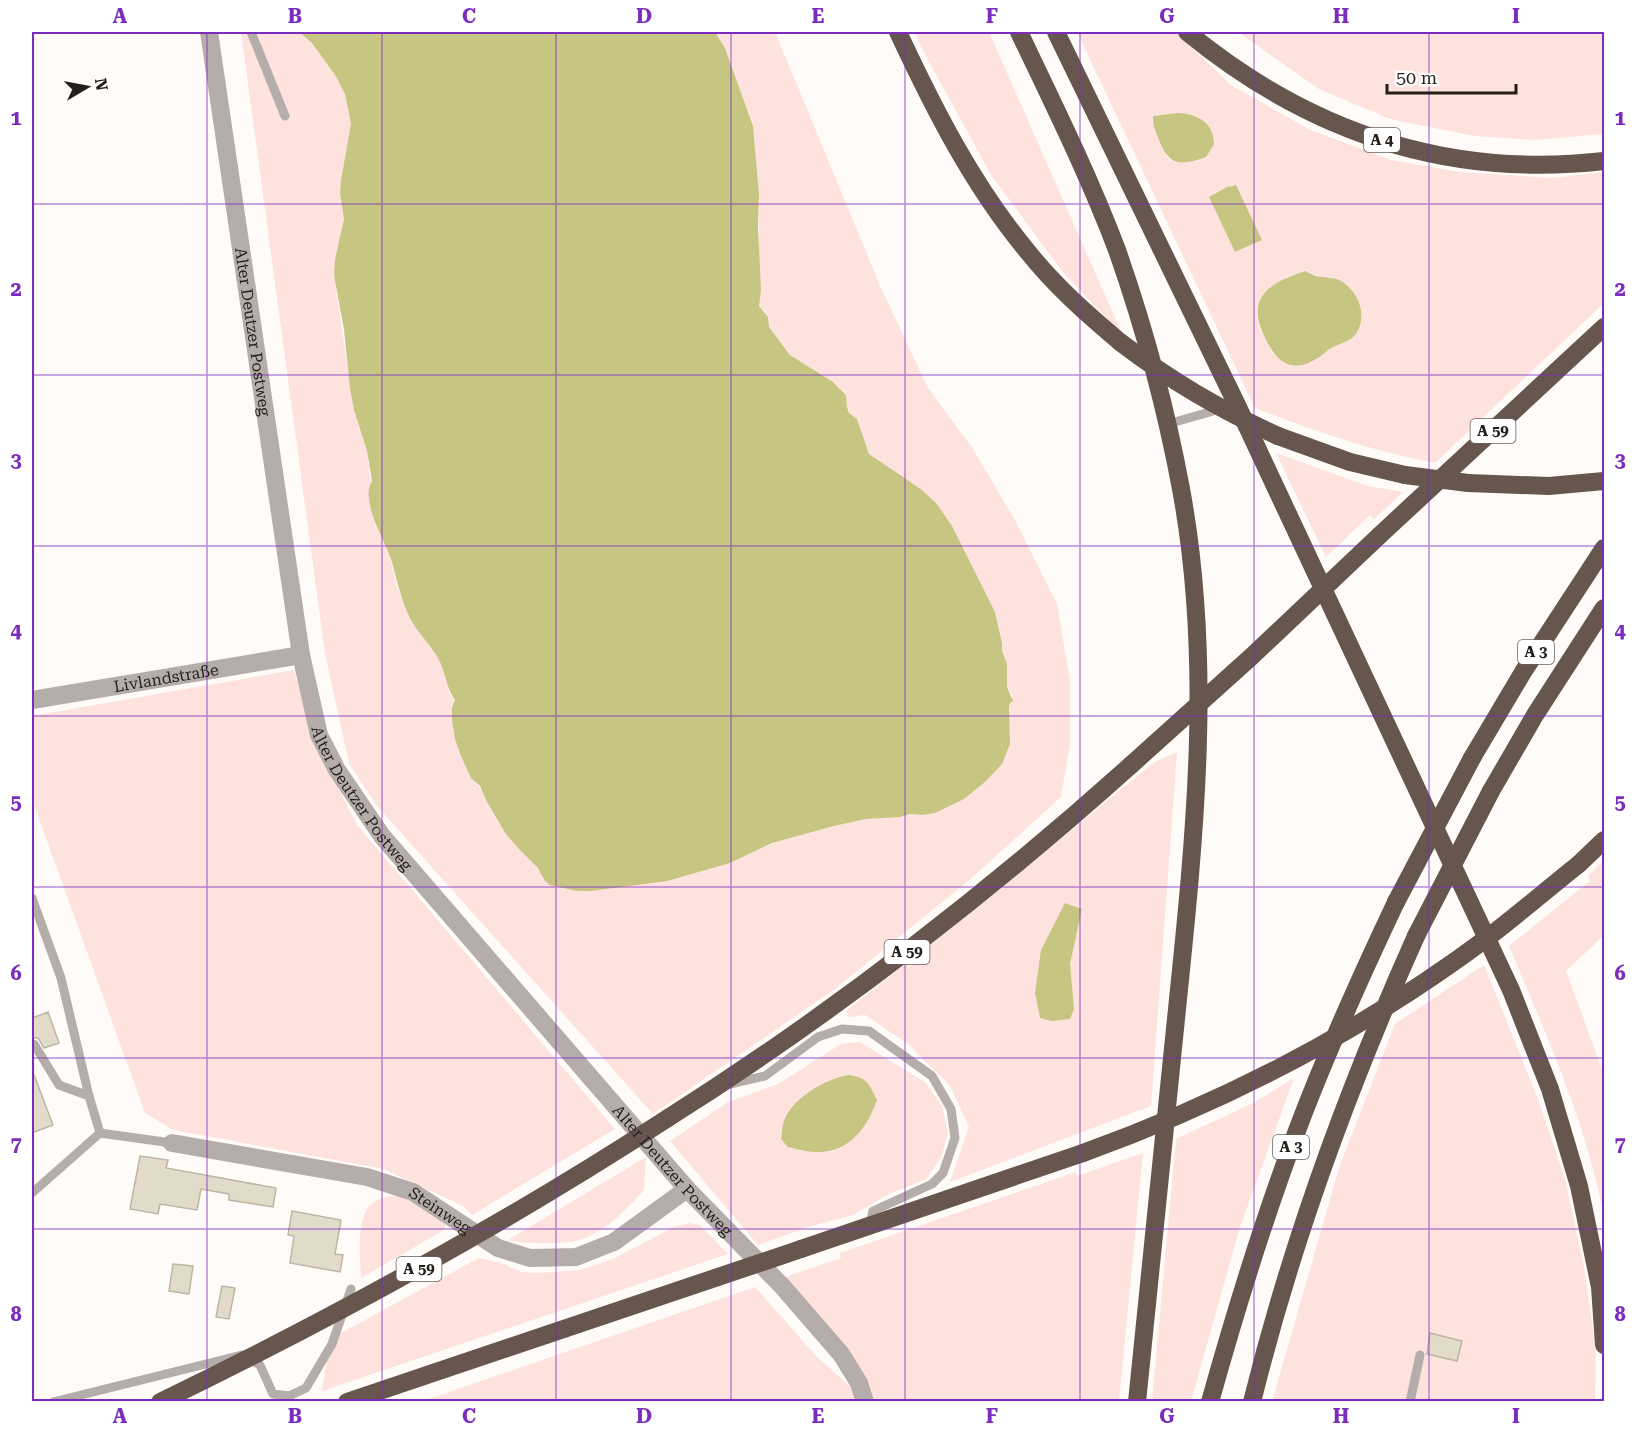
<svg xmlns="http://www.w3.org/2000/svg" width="1636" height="1433" viewBox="0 0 1636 1433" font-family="'Roboto Serif',serif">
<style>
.green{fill:#fee2dd;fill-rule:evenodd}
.water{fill:#c6c581}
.building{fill:#e3dbca;stroke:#bdb6a5;stroke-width:1.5}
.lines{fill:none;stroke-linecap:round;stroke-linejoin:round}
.service{stroke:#b5ada9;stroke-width:9}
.minor{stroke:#b5ada9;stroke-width:18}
.motorway{stroke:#66564e;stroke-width:18}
.motorway-bridge{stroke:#66564e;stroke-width:18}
.grid{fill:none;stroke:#7b2cbf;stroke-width:1.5;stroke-opacity:0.55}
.labels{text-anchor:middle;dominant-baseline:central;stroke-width:4.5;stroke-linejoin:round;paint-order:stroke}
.shield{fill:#fff;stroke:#66625f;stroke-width:1.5}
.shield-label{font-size:15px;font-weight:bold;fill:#241f1a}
.street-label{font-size:16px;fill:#241f1a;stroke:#fff}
.neatline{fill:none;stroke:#7b2cbf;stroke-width:2}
.grid-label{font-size:20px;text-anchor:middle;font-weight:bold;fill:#7b2cbf}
</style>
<rect width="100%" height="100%" fill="#fefbf8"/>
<g class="green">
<path d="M 241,32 L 299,32 L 312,43 L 335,75 L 345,94 L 351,125 L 341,180 L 340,193 L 344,219 L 334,275 L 354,410 L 367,451 L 370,477 L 397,586 L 411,621 L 440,661 L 449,686 L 449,693 L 455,700 L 471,778 C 482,787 482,794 489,805 C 507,831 530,853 545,881 L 705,869 L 730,863 L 772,843 L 834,826 L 866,819 L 900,817 L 910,814 L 922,815 L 964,799 L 985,782 L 1002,764 L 1010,744 L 1009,708 L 1012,695 L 1007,687 L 1007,664 L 1001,651 L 1002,643 L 995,612 L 936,503 L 922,490 L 887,468 L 869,454 L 857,419 L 849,413 L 847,407 L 846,395 L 833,382 L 790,355 L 769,327 L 768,317 L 759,306 L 759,194 L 753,126 L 725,48 L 715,32 L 775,32 L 881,288 L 928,388 L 973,449 L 1016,522 L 1057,604 L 1070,681 L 1070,744 L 1061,797 L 967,882 L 835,989 L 653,1114 L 377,806 L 349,763 L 325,653 Z"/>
<path d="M 915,32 L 989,32 L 1123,336 L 1062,271 L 991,175 L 921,47 Z"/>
<path d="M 1077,32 L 1175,32 L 1231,85 L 1308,129 L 1391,160 L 1460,172 L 1551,178 L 1604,172 L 1604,303 L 1435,463 C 1372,451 1314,431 1255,408 ZM 1157,115 L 1164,115 L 1214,136 L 1211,150 C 1198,159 1183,168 1168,158 L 1152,120 L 1153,116 ZM 1236,185 L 1261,240 L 1236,252 L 1210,197 ZM 1305,271 L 1321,277 L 1332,277 L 1356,296 L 1362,319 L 1349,340 L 1330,348 L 1317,358 L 1273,354 L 1259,326 L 1257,315 L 1274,285 L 1289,276 Z"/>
<path d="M 1238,32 L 1604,32 L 1604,134 L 1536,140 L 1474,136 L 1390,119 L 1319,89 Z"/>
<path d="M 1276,453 L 1368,486 L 1403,492 L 1374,519 L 1370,515 L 1326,557 Z"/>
<path d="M 294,670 L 313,738 L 357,825 L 615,1129 L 472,1215 L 463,1206 L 384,1169 L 173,1130 L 145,1113 L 32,799 L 32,716 Z"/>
<path d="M 1177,752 L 1151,1106 L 950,1182 L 969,1127 L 950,1086 L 908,1044 L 865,1015 L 849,1017 L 846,1011 L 974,910 L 1153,763 ZM 1065,903 L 1082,909 L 1070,964 Z"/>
<path d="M 1604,860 L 1604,935 L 1566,971 L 1604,1075 L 1604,1216 C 1586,1122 1546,1034 1509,946 L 1590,881 L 1588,876 Z"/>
<path d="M 1484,965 L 1536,1094 L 1565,1179 L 1584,1267 L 1596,1352 L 1595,1401 L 1272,1402 L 1340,1165 L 1395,1024 Z"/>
<path d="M 860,1042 L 926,1083 L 942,1106 L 948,1133 L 941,1158 L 926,1179 L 887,1195 L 853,1215 L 808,1227 L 758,1245 L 670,1141 L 728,1102 L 778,1084 L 841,1044 Z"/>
<path d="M 1294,1078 L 1240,1227 L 1191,1401 L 1152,1401 L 1176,1139 L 1253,1103 Z"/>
<path d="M 1143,1153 L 1119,1401 L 873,1401 L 785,1277 L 841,1258 L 840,1253 L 1076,1172 L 1077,1176 Z"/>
<path d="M 646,1157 L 644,1190 C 627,1208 607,1231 582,1239 C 567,1245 523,1244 508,1240 Z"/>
<path d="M 393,1196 C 411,1195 430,1214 445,1223 L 445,1228 L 442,1231 L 361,1278 C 360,1258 355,1213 375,1201 C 380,1198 388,1197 393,1196 Z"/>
<path d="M 689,1223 L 700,1225 L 728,1254 L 322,1391 L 330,1339 L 479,1258 L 504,1264 L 521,1272 L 539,1273 L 580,1270 L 613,1259 L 676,1226 Z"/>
<path d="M 755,1287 L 817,1357 L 853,1389 L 857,1402 L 420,1402 Z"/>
</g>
<g class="water">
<path d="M 299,32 L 715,32 L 725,48 L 753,126 L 759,194 L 758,227 L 761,290 L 759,306 L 768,317 L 769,327 L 790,355 L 833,382 L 846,395 L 847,407 L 849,413 L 857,419 L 869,454 L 922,490 L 936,503 L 952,526 L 995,612 L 1002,643 L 1002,651 L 1007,664 L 1007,687 L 1013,701 L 1010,703 L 1009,708 L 1010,744 L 1002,764 L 985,782 L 964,799 L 935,813 L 922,815 L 910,814 L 900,817 L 866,819 L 834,826 L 772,843 L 730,863 L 667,881 L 591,891 L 577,891 L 550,885 L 545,881 L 537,867 L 518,848 L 506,834 L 487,802 L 480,786 L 471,778 L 461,756 L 455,739 L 452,720 L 452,708 L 455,700 C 447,689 446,675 440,662 C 433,647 419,635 411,620 C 401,601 397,580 391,559 C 384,539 371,520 369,498 C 368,492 369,486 372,481 L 367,451 L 354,410 L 350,388 L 344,330 L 334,275 L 335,260 L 344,219 L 340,193 L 341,180 L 351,124 L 345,94 L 335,75 L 312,43 Z"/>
<path d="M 1178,113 C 1198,114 1214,123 1214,144 L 1206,157 C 1180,166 1169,166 1159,140 C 1156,132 1152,124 1153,116 Z"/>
<path d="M 1236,185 L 1262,240 L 1235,252 L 1209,197 L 1229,186 L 1230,187 Z"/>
<path d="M 1305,271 C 1310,273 1316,277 1322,277 C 1331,278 1336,277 1344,283 C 1361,295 1369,322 1352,338 C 1346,343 1338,344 1331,348 C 1326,351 1322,356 1316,359 C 1292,374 1277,362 1266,340 C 1261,329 1257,321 1258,309 C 1259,287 1287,277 1305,271 Z"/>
<path d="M 1065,903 L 1082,909 L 1070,964 L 1074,1009 L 1070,1019 L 1052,1021 L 1040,1018 L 1035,993 L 1041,950 Z"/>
<path d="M 848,1075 C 867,1077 869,1084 877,1100 C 867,1128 849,1153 816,1152 C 807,1152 797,1149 788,1147 L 781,1139 C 782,1134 782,1129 783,1124 C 789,1100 825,1079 848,1075 Z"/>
</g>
<g class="building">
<path d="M 48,1012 L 59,1043 L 44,1048 L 38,1038 L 32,1038 L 32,1018 Z"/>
<path d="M 32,1072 L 33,1072 L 53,1125 L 32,1133 Z"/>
<path d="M 140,1156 L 168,1160 L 166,1168 L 276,1188 L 273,1207 L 229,1200 L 229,1194 L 201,1189 L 197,1210 L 160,1204 L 158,1214 L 130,1209 Z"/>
<path d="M 292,1211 L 341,1220 L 335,1254 L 343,1255 L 340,1272 L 290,1263 L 294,1236 L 288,1235 Z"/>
<path d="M 173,1264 L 193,1266 L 189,1294 L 169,1291 Z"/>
<path d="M 222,1286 L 235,1288 L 229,1319 L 216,1317 Z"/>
<path d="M 1430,1333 L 1462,1341 L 1457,1361 L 1427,1354 Z"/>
</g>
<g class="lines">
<g class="service">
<path d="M 251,32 L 285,116"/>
<path d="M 1168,424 L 1220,409"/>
<path d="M 32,898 L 61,978 L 89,1096 L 100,1133"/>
<path d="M 34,1044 L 59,1085 L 89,1096"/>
<path d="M 730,1084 L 765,1076 L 818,1037 L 842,1029 L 869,1031 L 932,1076 L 951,1109 L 955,1138 L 943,1173 L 932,1184 L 873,1211 L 870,1224"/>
<path d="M 32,1193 L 100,1133 L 172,1143"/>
<path d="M 53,1402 L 242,1355 L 260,1365 L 273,1394 L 289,1396 L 306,1388 L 332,1344 L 351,1289"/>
<path d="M 1410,1402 L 1420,1355"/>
</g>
<g class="minor">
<path id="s1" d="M 209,32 L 301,655 L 319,735 L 337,770 L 382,836 L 687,1189 L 782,1286 L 841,1354 L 859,1383 L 865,1402"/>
<path id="s2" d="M 32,700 L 301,655"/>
<path id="s3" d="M 172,1143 L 367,1177 L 413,1192 L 498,1248 L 530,1258 L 576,1257 L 614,1242 L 687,1189"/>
</g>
<g class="motorway">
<path d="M 898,32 C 934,109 973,186 1028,252 C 1055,286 1087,314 1120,342"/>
<path d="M 1019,32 C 1053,103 1089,176 1117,250 C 1144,327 1166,408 1181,489 C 1213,661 1195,835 1177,1009 C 1164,1140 1150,1271 1137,1402"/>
<path d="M 1056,32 L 1237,405 L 1511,990 L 1550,1089 L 1579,1186 L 1600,1287 L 1604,1345"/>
<path d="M 1187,32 C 1309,132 1447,179 1604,161"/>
<path d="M 1278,436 L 1350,462 L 1405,475"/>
<path d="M 1468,483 L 1549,486 L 1604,481"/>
<path d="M 1380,535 L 1604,327"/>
<path d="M 1472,758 L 1523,672 L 1604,548"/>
<path d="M 1491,791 L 1535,715 L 1604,608"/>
<path d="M 1579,864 L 1604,840"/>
<path d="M 668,1118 C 834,1013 985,896 1131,765"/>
<path d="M 801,1249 L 1083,1153"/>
<path d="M 1210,1402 C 1236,1309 1264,1218 1298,1128 C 1327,1051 1361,976 1396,902"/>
<path d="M 1252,1402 C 1292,1240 1348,1088 1416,936"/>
</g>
<g class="motorway-bridge">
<path d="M 1120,342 C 1171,381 1219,409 1278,436"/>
<path d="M 1405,475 L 1468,483"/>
<path d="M 1131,765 L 1251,657 L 1380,535"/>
<path d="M 1396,902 L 1472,758"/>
<path d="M 1416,936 L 1491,791"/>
<path d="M 1083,1153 C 1228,1101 1367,1028 1491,935 C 1521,912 1550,887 1579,864"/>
<path d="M 160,1402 C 335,1317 505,1224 668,1118"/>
<path d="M 347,1402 L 801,1249"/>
</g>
</g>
<path class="grid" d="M 207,32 L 207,1402M 382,32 L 382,1402M 556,32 L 556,1402M 731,32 L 731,1402M 905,32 L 905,1402M 1080,32 L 1080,1402M 1254,32 L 1254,1402M 1429,32 L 1429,1402M 32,204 L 1604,204M 32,375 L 1604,375M 32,546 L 1604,546M 32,716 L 1604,716M 32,887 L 1604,887M 32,1058 L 1604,1058M 32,1229 L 1604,1229"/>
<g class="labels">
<g class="shield">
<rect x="1364" y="128" width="36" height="24" rx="4.5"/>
<rect x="1470.5" y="419" width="45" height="24" rx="4.5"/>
<rect x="1518" y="640" width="36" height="24" rx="4.5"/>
<rect x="884.5" y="940" width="45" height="24" rx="4.5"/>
<rect x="1273" y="1135" width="36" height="24" rx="4.5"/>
<rect x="396.5" y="1257" width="45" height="24" rx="4.5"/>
</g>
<g class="shield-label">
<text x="1382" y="140">A 4</text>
<text x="1493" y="431">A 59</text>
<text x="1536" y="652">A 3</text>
<text x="907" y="952">A 59</text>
<text x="1291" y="1147">A 3</text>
<text x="419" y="1269">A 59</text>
</g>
<g class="street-label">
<text stroke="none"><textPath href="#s1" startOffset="303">Alter Deutzer Postweg</textPath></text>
<text stroke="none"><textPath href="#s2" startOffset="136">Livlandstraße</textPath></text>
<text stroke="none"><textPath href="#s1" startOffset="788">Alter Deutzer Postweg</textPath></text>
<text stroke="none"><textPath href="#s1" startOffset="1274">Alter Deutzer Postweg</textPath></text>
<text stroke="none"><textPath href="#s3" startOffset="279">Steinweg</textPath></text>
</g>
</g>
<rect width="1636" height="1433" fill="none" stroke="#ffffff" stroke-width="66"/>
<g transform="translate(87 87) rotate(80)" stroke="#ffffff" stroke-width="4.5" paint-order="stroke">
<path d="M0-4.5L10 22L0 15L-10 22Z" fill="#241f1a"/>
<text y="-9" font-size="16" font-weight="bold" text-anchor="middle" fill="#241f1a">N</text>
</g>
<path d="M1387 84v9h129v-9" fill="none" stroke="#241f1a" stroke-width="3"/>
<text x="1396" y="84" font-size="18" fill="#241f1a" stroke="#ffffff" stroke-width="4.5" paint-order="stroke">50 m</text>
<rect x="33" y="33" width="1570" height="1367" class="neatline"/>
<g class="grid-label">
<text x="120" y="23">A</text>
<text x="295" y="23">B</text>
<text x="469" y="23">C</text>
<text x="644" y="23">D</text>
<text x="818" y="23">E</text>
<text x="992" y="23">F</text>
<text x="1167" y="23">G</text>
<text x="1341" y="23">H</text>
<text x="1516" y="23">I</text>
<text x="16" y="125">1</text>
<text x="1620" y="125">1</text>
<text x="16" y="296">2</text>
<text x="1620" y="296">2</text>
<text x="16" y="467">3</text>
<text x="1620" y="467">3</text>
<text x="16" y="638">4</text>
<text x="1620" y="638">4</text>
<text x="16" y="809">5</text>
<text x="1620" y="809">5</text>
<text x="16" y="980">6</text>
<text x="1620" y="980">6</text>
<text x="16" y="1151">7</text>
<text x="1620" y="1151">7</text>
<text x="16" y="1321">8</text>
<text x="1620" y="1321">8</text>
<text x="120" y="1423">A</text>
<text x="295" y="1423">B</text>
<text x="469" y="1423">C</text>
<text x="644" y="1423">D</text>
<text x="818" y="1423">E</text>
<text x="992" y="1423">F</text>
<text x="1167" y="1423">G</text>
<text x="1341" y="1423">H</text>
<text x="1516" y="1423">I</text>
</g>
</svg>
